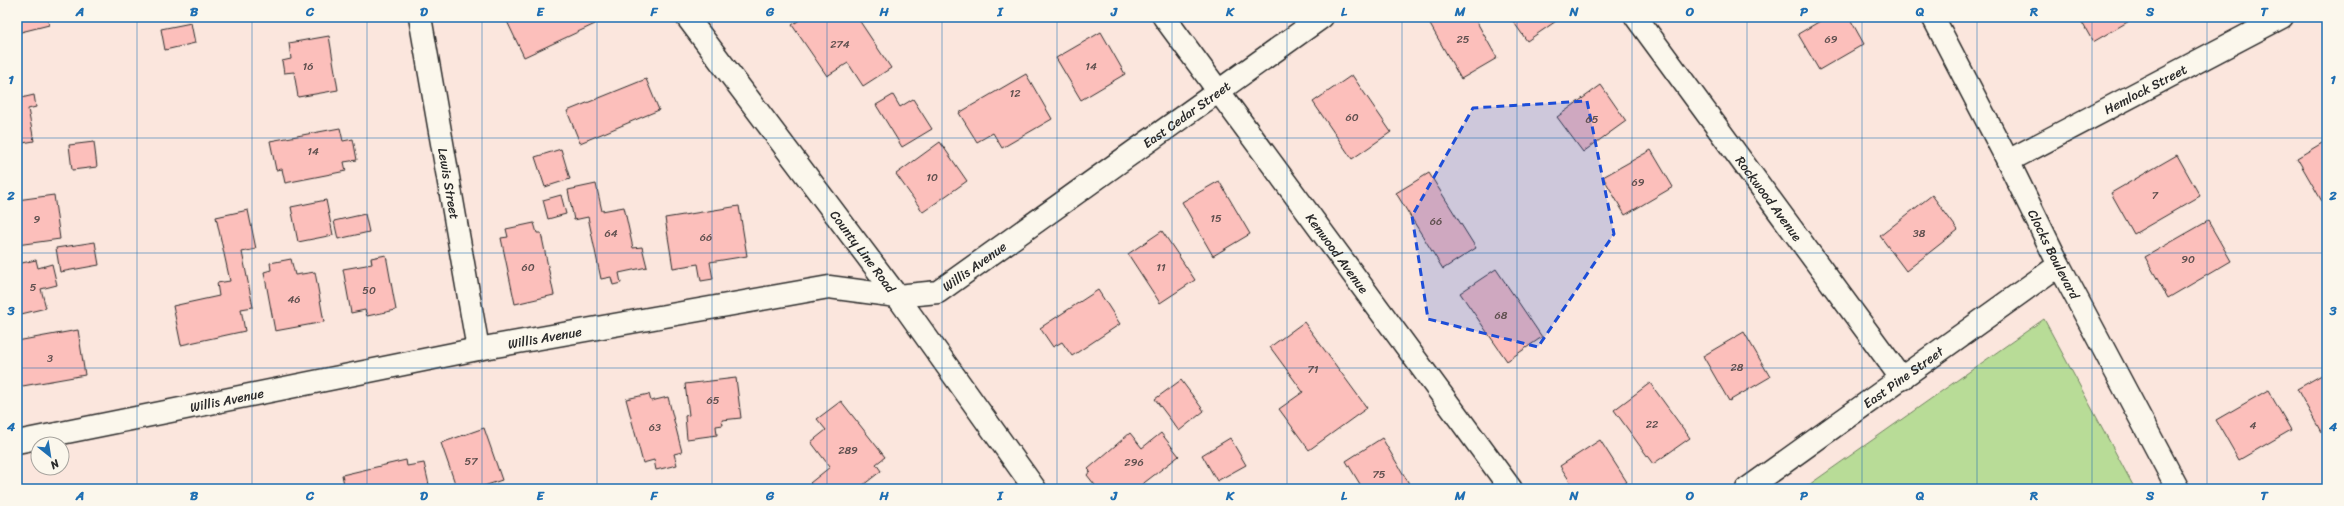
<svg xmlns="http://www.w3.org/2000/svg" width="2344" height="506" viewBox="0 0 2344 506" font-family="Sriracha,sans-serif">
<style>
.green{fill:#b8dc97;stroke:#728461}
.building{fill:#fcbfbb;stroke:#2b2b2b}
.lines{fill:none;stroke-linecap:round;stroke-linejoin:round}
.street-casing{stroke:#2b2b2b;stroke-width:25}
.secondary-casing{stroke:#2b2b2b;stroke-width:25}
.street{stroke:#fbf7ec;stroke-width:22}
.secondary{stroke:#fbf7ec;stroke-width:22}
.marked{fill:#1d4ed8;fill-opacity:0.2;stroke:#1d4ed8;stroke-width:3;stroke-dasharray:8 5;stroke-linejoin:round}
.grid{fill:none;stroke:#1f6fb2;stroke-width:1;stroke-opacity:0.55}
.labels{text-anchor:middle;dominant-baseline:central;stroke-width:4;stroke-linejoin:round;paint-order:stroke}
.number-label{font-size:11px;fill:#5f504f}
.street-label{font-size:13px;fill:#2b2b2b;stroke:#fbf7ec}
.neatline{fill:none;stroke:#1f6fb2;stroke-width:1.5}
.grid-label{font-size:13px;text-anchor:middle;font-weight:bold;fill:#1f6fb2}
</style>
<rect width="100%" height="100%" fill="#fbe6dd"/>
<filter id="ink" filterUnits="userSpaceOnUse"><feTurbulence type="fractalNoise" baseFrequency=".025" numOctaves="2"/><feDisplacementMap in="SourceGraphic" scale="8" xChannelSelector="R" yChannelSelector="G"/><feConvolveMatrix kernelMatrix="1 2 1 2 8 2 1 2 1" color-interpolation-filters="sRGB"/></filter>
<g filter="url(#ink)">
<path class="green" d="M 2044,319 L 2135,489 L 1803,489 Z"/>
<g class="building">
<path d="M 17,17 L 47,17 L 49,25 L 17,33 Z"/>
<path d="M 505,17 L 592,17 L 595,24 L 524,57 Z"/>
<path d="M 804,17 L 857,17 L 891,68 L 863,86 L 848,63 L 827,76 L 792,25 Z"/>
<path d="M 1435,17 L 1474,17 L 1497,58 L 1461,79 L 1428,21 Z"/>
<path d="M 1510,17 L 1562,17 L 1527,41 Z"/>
<path d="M 1827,17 L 1849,17 L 1864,44 L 1819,70 L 1798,34 Z"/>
<path d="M 2079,17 L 2129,17 L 2131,20 L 2093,42 Z"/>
<path d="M 191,23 L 195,43 L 165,50 L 161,29 Z"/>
<path d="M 1101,32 L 1125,74 L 1081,100 L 1056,58 Z"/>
<path d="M 329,36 L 338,90 L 298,97 L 294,72 L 284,73 L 282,61 L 291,59 L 289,43 Z"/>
<path d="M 1026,74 L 1052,119 L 1002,148 L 993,133 L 977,142 L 959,113 Z"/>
<path d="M 1352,75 L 1391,132 L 1352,159 L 1313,102 Z"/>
<path d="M 646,79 L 659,110 L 580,143 L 567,111 Z"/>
<path d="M 1601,85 L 1626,121 L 1583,152 L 1557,117 Z"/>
<path d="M 34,95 L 36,107 L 28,109 L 34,141 L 17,144 L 17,99 Z"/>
<path d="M 893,95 L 900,107 L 913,99 L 932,129 L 902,147 L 876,105 Z"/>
<path d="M 340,128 L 343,141 L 353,139 L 357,160 L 344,162 L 346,171 L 285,183 L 282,169 L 276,170 L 270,141 Z"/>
<path d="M 2327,140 L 2327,210 L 2297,158 Z"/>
<path d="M 94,142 L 97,167 L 72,170 L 69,145 Z"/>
<path d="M 940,142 L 967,181 L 923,212 L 896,174 Z"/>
<path d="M 561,149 L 570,179 L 545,187 L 535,157 Z"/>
<path d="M 1651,150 L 1673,187 L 1625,215 L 1603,177 Z"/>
<path d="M 2177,155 L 2200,196 L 2134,234 L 2111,193 Z"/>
<path d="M 1429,173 L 1476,248 L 1443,269 L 1396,193 Z"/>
<path d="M 1219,181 L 1250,234 L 1213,256 L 1182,202 Z"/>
<path d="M 596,184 L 602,211 L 624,207 L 633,248 L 642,247 L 647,267 L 619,273 L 621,283 L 613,285 L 611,277 L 601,279 L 588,217 L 574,220 L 568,190 Z"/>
<path d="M 54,195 L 60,239 L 17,245 L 17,200 Z"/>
<path d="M 561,195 L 566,214 L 548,219 L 543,200 Z"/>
<path d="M 1932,195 L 1958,230 L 1906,271 L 1880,236 Z"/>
<path d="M 326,200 L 333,235 L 298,242 L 291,207 Z"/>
<path d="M 739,206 L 747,256 L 710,262 L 713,279 L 701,281 L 698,264 L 673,268 L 665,218 Z"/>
<path d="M 248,210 L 256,249 L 242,252 L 253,307 L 241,309 L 245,331 L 181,345 L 173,306 L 219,296 L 217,283 L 230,281 L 216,217 Z"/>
<path d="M 365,214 L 369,232 L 338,239 L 334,221 Z"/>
<path d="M 2208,221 L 2231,261 L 2168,298 L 2145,257 Z"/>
<path d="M 534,223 L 537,233 L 541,233 L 554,295 L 515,304 L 501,238 L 508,237 L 506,229 Z"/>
<path d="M 1162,231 L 1195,280 L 1160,303 L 1128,254 Z"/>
<path d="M 95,242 L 99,265 L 60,272 L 56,248 Z"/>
<path d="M 386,255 L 396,310 L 367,316 L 365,310 L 351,313 L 343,269 L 372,264 L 371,258 Z"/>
<path d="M 291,259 L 295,275 L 315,272 L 324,322 L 275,331 L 264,272 L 271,270 L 270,263 Z"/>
<path d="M 36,260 L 38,268 L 52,264 L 57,285 L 41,289 L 46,308 L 17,315 L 17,264 Z"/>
<path d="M 1496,269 L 1542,337 L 1507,361 L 1460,293 Z"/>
<path d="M 1098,290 L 1120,324 L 1072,356 L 1062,342 L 1053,347 L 1040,328 Z"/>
<path d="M 1304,322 L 1367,408 L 1309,450 L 1279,409 L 1303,392 L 1270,347 Z"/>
<path d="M 78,330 L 85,375 L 17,387 L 17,341 Z"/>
<path d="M 1744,332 L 1770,377 L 1729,401 L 1703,356 Z"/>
<path d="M 2327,372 L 2327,429 L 2321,432 L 2297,389 Z"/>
<path d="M 736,378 L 741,418 L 722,420 L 723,425 L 716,426 L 717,435 L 687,439 L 685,416 L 689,415 L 685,384 Z"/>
<path d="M 1181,380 L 1204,411 L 1179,431 L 1155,399 Z"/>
<path d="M 1650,383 L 1690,438 L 1653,464 L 1614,410 Z"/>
<path d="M 2268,390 L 2291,430 L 2239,460 L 2216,420 Z"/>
<path d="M 649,394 L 651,401 L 668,397 L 682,452 L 674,454 L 677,465 L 656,470 L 654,460 L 643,463 L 626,399 Z"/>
<path d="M 841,401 L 885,457 L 876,464 L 881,471 L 858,489 L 848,489 L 844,485 L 839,489 L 815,489 L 810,483 L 830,467 L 811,442 L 826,430 L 817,419 Z"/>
<path d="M 484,428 L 502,480 L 481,487 L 482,489 L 457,489 L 441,443 Z"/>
<path d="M 1130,433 L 1142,448 L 1161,433 L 1179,456 L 1136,489 L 1098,489 L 1087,475 L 1090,471 L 1088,469 Z"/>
<path d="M 1230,438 L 1246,465 L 1217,481 L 1202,455 Z"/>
<path d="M 1382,438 L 1411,487 L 1407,489 L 1363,489 L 1346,461 Z"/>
<path d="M 1600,440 L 1627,482 L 1616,489 L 1575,489 L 1560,466 Z"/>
<path d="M 406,460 L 407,466 L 424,463 L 430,489 L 345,489 L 342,475 Z"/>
</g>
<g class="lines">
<g class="street-casing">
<g id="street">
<path id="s1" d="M 420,17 L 478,349"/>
<path id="s2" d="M 1164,17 L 1511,489"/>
<path id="s3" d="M 1636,17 L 1902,379"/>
<path id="s4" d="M 1933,17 L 2008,161 L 2059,265 L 2178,489"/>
<path id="s5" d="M 2008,161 L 2282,17"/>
<path id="s6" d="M 17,442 L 478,349 L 829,287 L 897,296 L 938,292 L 1322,17"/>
<path id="s7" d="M 1747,489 L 2059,265"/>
</g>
</g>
<g class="secondary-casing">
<g id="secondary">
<path id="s8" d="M 687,17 L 897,296 L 1035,489"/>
</g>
</g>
<use href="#street" class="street"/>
<use href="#secondary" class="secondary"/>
</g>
</g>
<path class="marked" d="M 1587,101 L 1614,234 L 1538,347 L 1428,319 L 1412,216 L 1473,108 Z"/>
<path class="grid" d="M 137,17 L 137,489M 252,17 L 252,489M 367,17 L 367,489M 482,17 L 482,489M 597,17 L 597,489M 712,17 L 712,489M 827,17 L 827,489M 942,17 L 942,489M 1057,17 L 1057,489M 1172,17 L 1172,489M 1287,17 L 1287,489M 1402,17 L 1402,489M 1517,17 L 1517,489M 1632,17 L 1632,489M 1747,17 L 1747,489M 1862,17 L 1862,489M 1977,17 L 1977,489M 2092,17 L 2092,489M 2207,17 L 2207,489M 17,138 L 2327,138M 17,253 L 2327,253M 17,368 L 2327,368"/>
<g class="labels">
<g class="number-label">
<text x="1463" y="39">25</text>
<text x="1831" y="39">69</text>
<text x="840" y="44">274</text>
<text x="308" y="66">16</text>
<text x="1091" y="66">14</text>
<text x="1015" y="93">12</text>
<text x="1352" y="117">60</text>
<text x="1592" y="119">65</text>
<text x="313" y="151">14</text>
<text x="932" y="177">10</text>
<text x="1638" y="182">69</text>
<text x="2155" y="195">7</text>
<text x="1216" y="218">15</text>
<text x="37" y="219">9</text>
<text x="1436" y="221">66</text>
<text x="611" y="233">64</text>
<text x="1919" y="233">38</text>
<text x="706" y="237">66</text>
<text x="2188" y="259">90</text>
<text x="528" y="267">60</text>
<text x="1161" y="267">11</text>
<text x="33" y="287">5</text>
<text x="369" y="290">50</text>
<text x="294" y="299">46</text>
<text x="1501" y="315">68</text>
<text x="50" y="358">3</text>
<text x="1737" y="367">28</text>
<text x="1313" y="369">71</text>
<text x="713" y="400">65</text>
<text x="1652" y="424">22</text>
<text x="2253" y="425">4</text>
<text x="655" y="427">63</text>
<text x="848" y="450">289</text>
<text x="471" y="461">57</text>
<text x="1134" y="462">296</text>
<text x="1379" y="474">75</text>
</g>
<g class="street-label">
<text stroke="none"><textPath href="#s5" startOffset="155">Hemlock Street</textPath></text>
<text stroke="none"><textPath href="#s6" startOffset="1242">East Cedar Street</textPath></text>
<text stroke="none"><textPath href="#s1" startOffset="169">Lewis Street</textPath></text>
<text stroke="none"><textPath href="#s3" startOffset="225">Rockwood Avenue</textPath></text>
<text stroke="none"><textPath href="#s8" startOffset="293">County Line Road</textPath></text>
<text stroke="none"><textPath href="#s2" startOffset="293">Kenwood Avenue</textPath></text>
<text stroke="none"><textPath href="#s4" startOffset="266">Clocks Boulevard</textPath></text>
<text stroke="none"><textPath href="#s6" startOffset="981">Willis Avenue</textPath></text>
<text stroke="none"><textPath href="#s6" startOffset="538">Willis Avenue</textPath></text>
<text stroke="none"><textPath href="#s7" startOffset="192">East Pine Street</textPath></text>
<text stroke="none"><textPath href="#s6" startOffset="214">Willis Avenue</textPath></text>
</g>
</g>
<rect width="2344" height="506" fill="none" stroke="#fbf7ec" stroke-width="44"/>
<g transform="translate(50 456) rotate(150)"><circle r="19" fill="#fbf7ec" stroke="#a8a59f"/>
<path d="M0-3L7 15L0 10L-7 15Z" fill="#1f6fb2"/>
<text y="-6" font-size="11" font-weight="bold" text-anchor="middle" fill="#2b2b2b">N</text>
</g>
<rect x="22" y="22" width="2300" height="462" class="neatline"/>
<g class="grid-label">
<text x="80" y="16">A</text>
<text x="194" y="16">B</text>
<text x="310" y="16">C</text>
<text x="424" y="16">D</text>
<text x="540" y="16">E</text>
<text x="654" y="16">F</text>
<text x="770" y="16">G</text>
<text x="884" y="16">H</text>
<text x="1000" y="16">I</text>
<text x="1114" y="16">J</text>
<text x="1230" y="16">K</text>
<text x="1344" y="16">L</text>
<text x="1460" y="16">M</text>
<text x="1574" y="16">N</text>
<text x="1690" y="16">O</text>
<text x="1804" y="16">P</text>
<text x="1920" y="16">Q</text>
<text x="2034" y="16">R</text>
<text x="2150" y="16">S</text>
<text x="2264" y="16">T</text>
<text x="11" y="84">1</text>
<text x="2333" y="84">1</text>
<text x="11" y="200">2</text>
<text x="2333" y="200">2</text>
<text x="11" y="315">3</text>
<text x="2333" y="315">3</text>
<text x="11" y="431">4</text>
<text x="2333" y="431">4</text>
<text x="80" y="500">A</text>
<text x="194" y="500">B</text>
<text x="310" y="500">C</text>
<text x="424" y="500">D</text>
<text x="540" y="500">E</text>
<text x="654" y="500">F</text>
<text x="770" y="500">G</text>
<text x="884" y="500">H</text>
<text x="1000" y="500">I</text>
<text x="1114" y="500">J</text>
<text x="1230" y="500">K</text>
<text x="1344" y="500">L</text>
<text x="1460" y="500">M</text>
<text x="1574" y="500">N</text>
<text x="1690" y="500">O</text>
<text x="1804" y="500">P</text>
<text x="1920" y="500">Q</text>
<text x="2034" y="500">R</text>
<text x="2150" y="500">S</text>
<text x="2264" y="500">T</text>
</g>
</svg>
